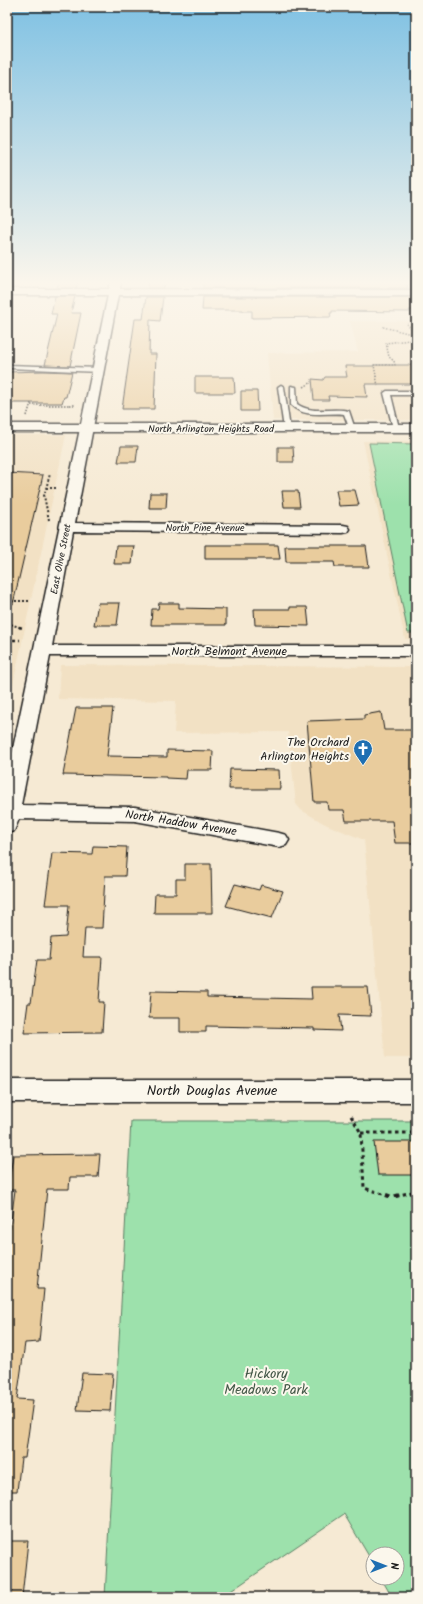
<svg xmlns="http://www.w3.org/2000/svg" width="423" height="1604" viewBox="0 0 423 1604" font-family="Kalam,sans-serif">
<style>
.built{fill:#f2e1c4}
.green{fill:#9de1ac;stroke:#5c7e64}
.building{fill:#e9cc9d;stroke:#1c1c1c}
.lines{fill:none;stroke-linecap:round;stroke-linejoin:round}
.service-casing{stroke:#1c1c1c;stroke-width:3}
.minor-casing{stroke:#1c1c1c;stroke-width:3}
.secondary-casing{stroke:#1c1c1c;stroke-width:3}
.path-far4{stroke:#1c1c1c;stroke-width:1.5;stroke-dasharray:1.5 1.5;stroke-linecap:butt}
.path-far3{stroke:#1c1c1c;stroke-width:2;stroke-dasharray:2 2;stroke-linecap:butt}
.path-far2{stroke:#1c1c1c;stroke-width:2.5;stroke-dasharray:3 3;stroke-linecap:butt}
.path-far1{stroke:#1c1c1c;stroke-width:3;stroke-dasharray:3.5 3.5;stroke-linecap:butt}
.path{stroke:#1c1c1c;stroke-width:4;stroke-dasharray:4.5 4.5;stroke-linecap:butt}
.service{fill:#fbf7ec;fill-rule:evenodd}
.minor{fill:#fbf7ec;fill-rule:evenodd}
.secondary{fill:#fbf7ec;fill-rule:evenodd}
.labels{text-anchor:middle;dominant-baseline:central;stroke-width:4;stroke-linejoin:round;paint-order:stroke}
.far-street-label{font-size:10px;fill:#1c1c1c;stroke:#fbf7ec}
.street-label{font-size:12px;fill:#1c1c1c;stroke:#fbf7ec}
.poi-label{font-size:12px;fill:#1c1c1c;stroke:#fbf7ec;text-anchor:end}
.near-street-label{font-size:14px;fill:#1c1c1c;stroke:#fbf7ec}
.near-park-label{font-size:14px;fill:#435747;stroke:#fbf7ec}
</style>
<rect width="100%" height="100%" fill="#f6ead4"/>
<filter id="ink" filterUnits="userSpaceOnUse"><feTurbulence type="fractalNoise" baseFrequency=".025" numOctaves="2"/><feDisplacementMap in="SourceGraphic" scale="8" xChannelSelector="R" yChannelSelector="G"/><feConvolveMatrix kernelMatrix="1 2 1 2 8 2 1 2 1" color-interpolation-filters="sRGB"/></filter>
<g filter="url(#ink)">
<g class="built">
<path d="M 350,321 L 416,321 L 416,420 L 273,420 L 267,353 L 358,352 Z"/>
<path d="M 7,435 L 66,435 L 7,713 Z"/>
<path d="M 363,441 L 416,441 L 416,639 L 405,639 Z"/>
<path d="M 60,665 L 416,667 L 416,1058 L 385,1058 L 364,840 L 325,824 L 301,810 L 296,804 L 288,732 L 174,733 L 176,701 L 58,699 Z"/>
</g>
<g class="green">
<path d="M 369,443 L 416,444 L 416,633 L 408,633 Z"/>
<path d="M 131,1121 L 416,1121 L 416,1597 L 392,1597 L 381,1578 L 397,1578 L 397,1554 L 373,1554 L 373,1563 L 344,1514 L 222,1597 L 105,1597 Z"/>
</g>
<g class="building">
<path d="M 59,281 L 78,281 L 76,288 L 57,288 Z"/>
<path d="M 149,281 L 165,281 L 164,288 L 148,288 Z"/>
<path d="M 203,281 L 406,281 L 408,288 L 203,288 Z"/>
<path d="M 55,296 L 75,296 L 71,313 L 81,313 L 70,366 L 45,365 L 57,314 L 51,314 Z"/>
<path d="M 146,297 L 163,297 L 160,321 L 150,320 L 149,354 L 156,354 L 154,409 L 122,409 L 135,319 L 143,319 Z"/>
<path d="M 203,297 L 411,297 L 415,310 L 409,310 L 410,312 L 332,311 L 332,313 L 330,313 L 331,317 L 252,318 L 252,311 L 243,311 L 243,310 L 202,310 Z"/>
<path d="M 374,365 L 416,365 L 416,384 L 365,384 L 367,397 L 328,396 L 329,400 L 314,400 L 312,379 L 323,380 L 325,377 L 347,377 L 345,366 L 374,366 Z"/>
<path d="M 44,371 L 72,372 L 66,397 L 64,397 L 62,403 L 7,403 L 7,372 Z"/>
<path d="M 195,377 L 234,377 L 235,393 L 195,393 Z"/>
<path d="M 241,391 L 257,391 L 258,411 L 241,411 Z"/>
<path d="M 121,446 L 138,446 L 136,462 L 118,462 Z"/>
<path d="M 278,447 L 293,447 L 294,462 L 278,462 Z"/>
<path d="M 7,473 L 43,475 L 13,604 L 7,604 Z"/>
<path d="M 336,490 L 355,490 L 359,505 L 339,506 Z"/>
<path d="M 282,491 L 298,491 L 300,507 L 284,507 Z"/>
<path d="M 150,493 L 167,493 L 166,508 L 149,508 Z"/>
<path d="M 205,545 L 278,545 L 280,559 L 205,559 Z"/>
<path d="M 116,546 L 134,546 L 132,564 L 114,564 Z"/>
<path d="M 285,546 L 366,546 L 369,567 L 335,567 L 334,562 L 286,562 Z"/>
<path d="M 98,603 L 120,603 L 117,625 L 94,625 Z"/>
<path d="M 159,603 L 179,603 L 179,608 L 226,609 L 226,625 L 151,625 L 152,609 L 158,609 Z"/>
<path d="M 290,607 L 307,607 L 309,626 L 255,625 L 254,609 L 290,609 Z"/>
<path d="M 76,708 L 113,708 L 107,756 L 167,757 L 167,750 L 213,751 L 212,770 L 187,770 L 186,779 L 166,778 L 166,777 L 63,775 Z"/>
<path d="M 381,712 L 384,730 L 416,730 L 416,843 L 395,843 L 392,821 L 346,821 L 344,810 L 328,810 L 327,802 L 314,802 L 307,721 L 364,719 L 364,715 Z"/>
<path d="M 230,769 L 279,770 L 280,789 L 229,789 Z"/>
<path d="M 93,846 L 127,847 L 125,876 L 105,876 L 102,928 L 85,928 L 83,957 L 102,957 L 99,1002 L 104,1002 L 102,1032 L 24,1033 L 28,1003 L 31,1003 L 37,960 L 49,960 L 51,938 L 66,937 L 69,905 L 45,905 L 52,853 L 92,854 Z"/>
<path d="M 185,864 L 211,864 L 212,913 L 154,913 L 155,894 L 176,894 L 176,879 L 185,879 Z"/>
<path d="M 235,884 L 259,890 L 261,885 L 283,891 L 272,918 L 226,906 Z"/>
<path d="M 311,987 L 368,987 L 371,1016 L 339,1015 L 341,1031 L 314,1030 L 314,1028 L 206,1026 L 206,1032 L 180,1032 L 180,1018 L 149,1018 L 151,991 L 207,992 L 207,997 L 312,999 Z"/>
<path d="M 374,1142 L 416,1142 L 416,1175 L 378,1175 Z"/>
<path d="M 100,1154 L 98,1177 L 70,1177 L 69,1189 L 47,1189 L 37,1289 L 44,1289 L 39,1342 L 25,1343 L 17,1399 L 33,1400 L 25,1458 L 21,1458 L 17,1491 L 7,1491 L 7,1230 L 10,1229 L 15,1190 L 8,1190 L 13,1155 Z"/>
<path d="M 82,1373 L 113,1374 L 110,1411 L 77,1410 Z"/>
<path d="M 7,1541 L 28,1541 L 22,1597 L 7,1597 Z"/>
</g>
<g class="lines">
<g class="service-casing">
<g id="service">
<path d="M 7,365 L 99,368 L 102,370 L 99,372 L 9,368 L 7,367 Z"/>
<path d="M 281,385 L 284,387 L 290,429 L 287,431 L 284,429 L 278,387 Z"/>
<path d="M 291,386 L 296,387 L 297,404 C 313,415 332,407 349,411 L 355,429 L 350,430 L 344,414 C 327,412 305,419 291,405 Z"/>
<path d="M 387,391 L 416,391 L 416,395 L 391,395 L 399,428 L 398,429 L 393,428 L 384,393 Z"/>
</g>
</g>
<g class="minor-casing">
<g id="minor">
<path d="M 111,281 L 121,281 L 120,289 L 416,290 L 416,296 L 118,295 L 75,523 L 343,525 L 348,526 L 350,529 L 348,532 L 343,533 L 73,531 L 52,646 L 416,646 L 416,656 L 50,656 L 21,805 L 135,807 L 279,833 L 286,835 L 289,840 L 286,845 L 279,847 L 135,821 L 19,819 L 14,831 L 7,833 L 7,777 L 108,295 L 7,295 L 7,289 L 109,289 Z"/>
<rect x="7" y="1080" width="409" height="22"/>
</g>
</g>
<g class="secondary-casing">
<rect id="secondary" x="7" y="424" width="409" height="8"/>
</g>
<g class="path-far4">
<path d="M 383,327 L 416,335"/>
<path d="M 378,386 L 374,365 L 395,365 L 394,361 L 389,357 L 386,343 L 410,340 L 411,328 L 407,324"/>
<path d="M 304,387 L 312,382"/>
<path d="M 31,405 L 75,405"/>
<path d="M 27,416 L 31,403"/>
</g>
<g class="path-far3">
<path d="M 46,488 L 57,488"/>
<path d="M 49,520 L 44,496 L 50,474"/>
<path d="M 7,601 L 29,601"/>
<path d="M 7,623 L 22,628"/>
</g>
<g class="path-far2">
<path d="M 19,627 L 23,628"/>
<path d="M 7,640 L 20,640"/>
</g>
<g class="path-far1">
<path d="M 351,1116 L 361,1133 L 364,1188 L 389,1196"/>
<path d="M 361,1133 L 416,1133"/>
<path d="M 396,1196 L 416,1191"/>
</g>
<path class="path" d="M 386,1195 L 392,1197 L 400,1195"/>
<use href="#service" class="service"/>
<use href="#minor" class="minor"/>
<use href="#secondary" class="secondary"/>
</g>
</g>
<linearGradient id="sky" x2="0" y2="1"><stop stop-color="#7fc1e3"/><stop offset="0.56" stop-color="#fbf6ec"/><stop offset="1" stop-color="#fbf6ec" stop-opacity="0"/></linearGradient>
<rect width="423" height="505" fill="url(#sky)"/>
<defs>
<g id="church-pin" transform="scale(1)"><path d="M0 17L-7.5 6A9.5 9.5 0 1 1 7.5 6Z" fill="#1f6fb2" stroke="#fbf7ec"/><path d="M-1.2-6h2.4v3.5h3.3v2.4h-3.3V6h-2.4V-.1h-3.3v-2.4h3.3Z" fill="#fff"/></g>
</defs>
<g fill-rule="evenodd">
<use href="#church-pin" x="363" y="749"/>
</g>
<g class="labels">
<g class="far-street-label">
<text x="211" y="429">North Arlington Heights Road</text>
<text x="205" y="528">North Pine Avenue</text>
<text transform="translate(61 559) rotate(-79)">East Olive Street</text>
</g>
<g class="street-label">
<text x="229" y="651">North Belmont Avenue</text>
<text transform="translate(181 823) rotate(9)">North Haddow Avenue</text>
</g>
<g class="poi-label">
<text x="349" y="742">The Orchard<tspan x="349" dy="14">Arlington Heights</tspan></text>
</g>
<g class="near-street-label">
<text x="212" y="1091">North Douglas Avenue</text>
</g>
<g class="near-park-label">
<text x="266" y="1374">Hickory<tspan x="266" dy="16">Meadows Park</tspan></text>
</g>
</g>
<rect width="423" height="1604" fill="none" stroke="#fbf7ec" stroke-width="24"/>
<rect x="12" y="12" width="399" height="1580" fill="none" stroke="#1c1c1c" stroke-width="1.5" filter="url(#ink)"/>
<g transform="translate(385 1566) rotate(90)"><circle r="19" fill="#fbf7ec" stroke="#a29f99"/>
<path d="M0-3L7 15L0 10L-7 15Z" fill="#1f6fb2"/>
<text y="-6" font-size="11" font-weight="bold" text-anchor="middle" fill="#1c1c1c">N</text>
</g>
</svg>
